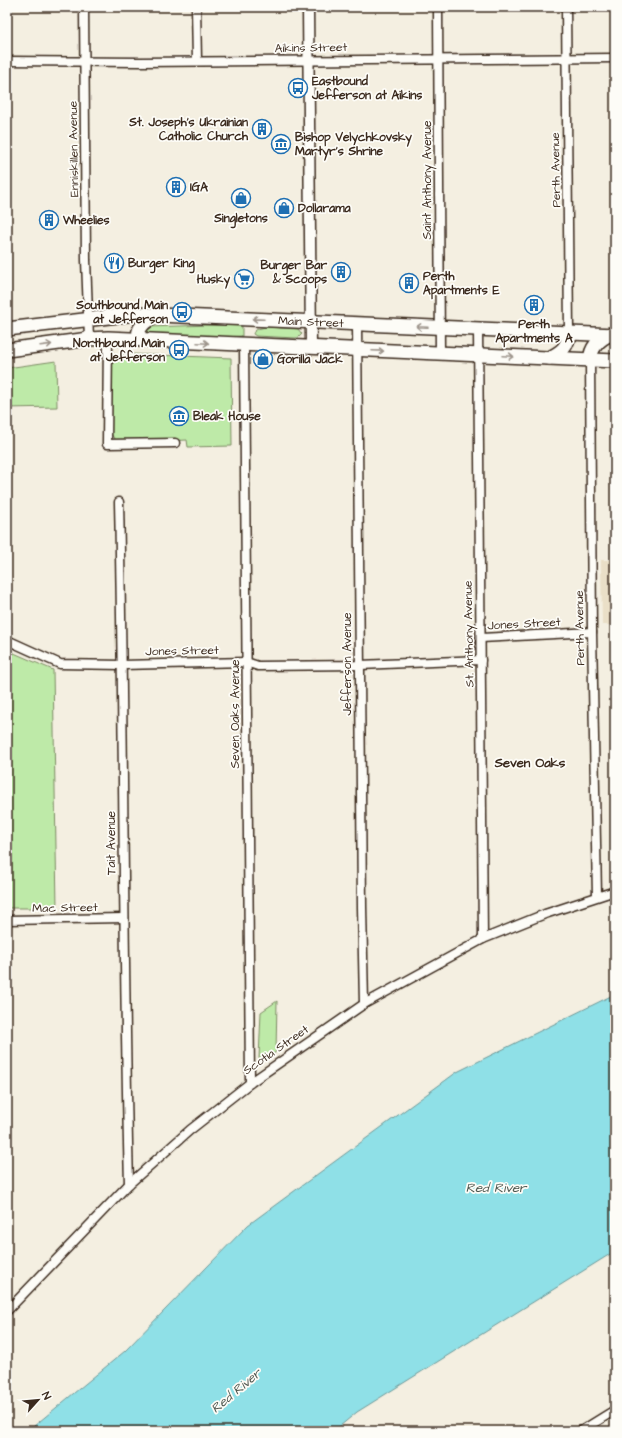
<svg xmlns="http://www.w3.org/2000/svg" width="622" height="1438" viewBox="0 0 622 1438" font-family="'Architects Daughter',sans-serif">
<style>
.built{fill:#eadfc7}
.green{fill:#beeaa8;stroke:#7c8a63}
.water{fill:#8fe0e7;stroke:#6d9797}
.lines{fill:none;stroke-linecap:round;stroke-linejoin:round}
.minor-casing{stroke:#3b2a1e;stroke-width:11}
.tertiary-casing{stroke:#3b2a1e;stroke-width:13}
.primary-casing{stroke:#3b2a1e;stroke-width:16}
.minor{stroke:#fdfcf7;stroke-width:8}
.tertiary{stroke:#fdfcf7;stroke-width:10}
.primary{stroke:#fdfcf7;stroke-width:13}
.oneway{stroke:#9c938a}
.labels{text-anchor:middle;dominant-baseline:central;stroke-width:3.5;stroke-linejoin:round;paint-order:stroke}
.street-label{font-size:12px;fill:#3b2a1e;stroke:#fdfcf7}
.poi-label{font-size:12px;font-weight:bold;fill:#3b2a1e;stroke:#fdfcf7;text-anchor:start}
.neighbourhood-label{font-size:13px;font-weight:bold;fill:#3b2a1e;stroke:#fdfcf7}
.water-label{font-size:13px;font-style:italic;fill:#505850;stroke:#fdfcf7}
</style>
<rect width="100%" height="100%" fill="#f4efe1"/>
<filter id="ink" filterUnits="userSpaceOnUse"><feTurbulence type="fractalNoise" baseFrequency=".025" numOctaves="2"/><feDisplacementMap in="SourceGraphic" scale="8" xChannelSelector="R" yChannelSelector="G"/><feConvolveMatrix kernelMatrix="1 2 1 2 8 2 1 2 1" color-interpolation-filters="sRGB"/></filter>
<g filter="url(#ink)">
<path class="built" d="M 601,560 L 615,560 L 615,625 L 602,625 Z"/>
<g class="green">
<path d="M 212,325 L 242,325 L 242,336 L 210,338 L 142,334 L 147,327 Z"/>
<path d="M 266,327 L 298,329 L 302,334 L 299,337 L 296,338 L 256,336 L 253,334 C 254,329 261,328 266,327 Z"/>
<path d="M 129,354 L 231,358 L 232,446 L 188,447 L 187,440 L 124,443 C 116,441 112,438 110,430 L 110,357 Z"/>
<path d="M 56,361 L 57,407 L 7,408 L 7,368 Z"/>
<path d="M 7,650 L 53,670 L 57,908 L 7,908 Z"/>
<path d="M 277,1001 L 276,1052 L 261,1062 L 259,1058 L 261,1012 Z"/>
</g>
<path class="water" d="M 615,994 L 615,1251 L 357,1412 L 334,1431 L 28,1431 L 125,1351 L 248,1225 L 457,1072 Z"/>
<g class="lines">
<g class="minor-casing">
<g id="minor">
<path d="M 84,7 L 86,260 L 89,339"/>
<path d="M 196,7 L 197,61"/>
<path d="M 438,7 L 440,354"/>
<path d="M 566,7 L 569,332"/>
<path d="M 7,61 L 140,62 L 615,58"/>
<path d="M 357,323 L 362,907 L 364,1004"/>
<path d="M 478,329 L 483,939"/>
<path d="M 108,338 L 107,444 L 175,443"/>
<path d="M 244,344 L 250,1083"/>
<path d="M 590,360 L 592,632 L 597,896"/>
<path d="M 119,502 C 124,729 123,957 129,1184"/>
<path d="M 481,638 L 592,632"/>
<path d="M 7,640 L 60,664 L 122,665 L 246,662 L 258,666 L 360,665 L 481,660"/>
<path d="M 7,920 L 124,918"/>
<path d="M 7,1311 L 129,1184 L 190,1130 L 250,1083 L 364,1004 L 483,939 L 545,914 L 615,891"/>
<path d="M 581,1431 L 615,1410"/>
</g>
</g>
<g class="tertiary-casing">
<path id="tertiary" d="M 308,7 L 311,348"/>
</g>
<g class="primary-casing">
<g id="primary">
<path id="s1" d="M 7,329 L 135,314 L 615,335"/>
<path d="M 140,340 C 134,327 148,320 157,315"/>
<path d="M 7,350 L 89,339 L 108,338 L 615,361"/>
<path d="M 549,358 C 562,352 568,347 569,332"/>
<path d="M 590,360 C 591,347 599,339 611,334"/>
</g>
</g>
<use href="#minor" class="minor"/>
<use href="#tertiary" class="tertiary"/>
<use href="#primary" class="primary"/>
</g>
<defs><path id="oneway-shaft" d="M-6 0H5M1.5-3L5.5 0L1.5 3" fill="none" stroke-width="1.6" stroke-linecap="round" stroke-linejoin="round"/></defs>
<g class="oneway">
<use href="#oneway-shaft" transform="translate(258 319) rotate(-178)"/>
<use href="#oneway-shaft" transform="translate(422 327) rotate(-177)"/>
<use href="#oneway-shaft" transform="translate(203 343) rotate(3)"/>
<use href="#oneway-shaft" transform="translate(46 345) rotate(-7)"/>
<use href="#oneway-shaft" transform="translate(378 351) rotate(2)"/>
<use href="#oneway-shaft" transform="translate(508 356) rotate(3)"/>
</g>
</g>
<defs>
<g id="bus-ring" transform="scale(1)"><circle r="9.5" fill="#fdfcf7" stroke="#1f6fb2" stroke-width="1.5"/><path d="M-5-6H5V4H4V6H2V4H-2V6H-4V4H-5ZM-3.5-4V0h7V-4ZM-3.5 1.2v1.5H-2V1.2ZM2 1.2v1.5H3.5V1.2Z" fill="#1f6fb2"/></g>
<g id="building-ring" transform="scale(1)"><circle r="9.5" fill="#fdfcf7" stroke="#1f6fb2" stroke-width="1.5"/><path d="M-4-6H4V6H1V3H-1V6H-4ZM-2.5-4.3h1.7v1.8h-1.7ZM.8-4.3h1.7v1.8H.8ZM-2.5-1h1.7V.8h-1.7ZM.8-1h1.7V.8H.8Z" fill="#1f6fb2"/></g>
<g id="museum-ring" transform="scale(1)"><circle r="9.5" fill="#fdfcf7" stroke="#1f6fb2" stroke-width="1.5"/><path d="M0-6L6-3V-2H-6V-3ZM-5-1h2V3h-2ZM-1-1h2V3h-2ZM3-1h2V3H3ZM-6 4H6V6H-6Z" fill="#1f6fb2"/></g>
<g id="shop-ring" transform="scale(1)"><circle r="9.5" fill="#fdfcf7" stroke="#1f6fb2" stroke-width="1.5"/><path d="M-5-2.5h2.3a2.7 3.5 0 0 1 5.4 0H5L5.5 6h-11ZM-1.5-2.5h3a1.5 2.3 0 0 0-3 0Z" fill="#1f6fb2"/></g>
<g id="restaurant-ring" transform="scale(1)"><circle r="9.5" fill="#fdfcf7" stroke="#1f6fb2" stroke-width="1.5"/><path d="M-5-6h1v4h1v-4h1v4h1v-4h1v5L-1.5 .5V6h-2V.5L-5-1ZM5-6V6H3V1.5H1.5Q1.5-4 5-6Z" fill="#1f6fb2"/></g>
<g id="supermarket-ring" transform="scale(1)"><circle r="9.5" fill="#fdfcf7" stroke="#1f6fb2" stroke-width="1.5"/><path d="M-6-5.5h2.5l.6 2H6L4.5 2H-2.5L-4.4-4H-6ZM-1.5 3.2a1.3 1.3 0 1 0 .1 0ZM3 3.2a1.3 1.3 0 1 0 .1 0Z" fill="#1f6fb2"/></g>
</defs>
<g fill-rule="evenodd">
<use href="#bus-ring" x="298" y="88"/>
<use href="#building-ring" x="262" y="129"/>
<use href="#museum-ring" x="281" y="144"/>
<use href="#building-ring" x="176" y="187"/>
<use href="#shop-ring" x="241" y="198"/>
<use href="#shop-ring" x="284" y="208"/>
<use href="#building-ring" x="49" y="220"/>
<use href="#restaurant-ring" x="114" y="263"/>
<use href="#building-ring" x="341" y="272"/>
<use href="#supermarket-ring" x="244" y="279"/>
<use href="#building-ring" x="409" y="283"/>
<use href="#building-ring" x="534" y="305"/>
<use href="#bus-ring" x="182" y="312"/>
<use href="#bus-ring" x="179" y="350"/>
<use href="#shop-ring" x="263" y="359"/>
<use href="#museum-ring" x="179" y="416"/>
</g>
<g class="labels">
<g class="street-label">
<text transform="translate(311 48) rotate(-1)">Aikins Street</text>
<text transform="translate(74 149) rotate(-91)">Enniskillen Avenue</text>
<text transform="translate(556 170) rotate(-91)">Perth Avenue</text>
<text transform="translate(427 180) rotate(-90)">Saint Anthony Avenue</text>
<text stroke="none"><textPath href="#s1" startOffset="305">Main Street</textPath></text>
<text transform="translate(524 624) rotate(-3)">Jones Street</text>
<text transform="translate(580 628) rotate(-91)">Perth Avenue</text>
<text transform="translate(469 634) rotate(-91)">St. Anthony Avenue</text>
<text transform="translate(182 651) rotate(-1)">Jones Street</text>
<text transform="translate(347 664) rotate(-90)">Jefferson Avenue</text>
<text transform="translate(235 714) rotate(-90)">Seven Oaks Avenue</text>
<text transform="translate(111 843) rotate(-90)">Tait Avenue</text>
<text transform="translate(65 908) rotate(-1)">Mac Street</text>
<text transform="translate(276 1050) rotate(-35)">Scotia Street</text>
</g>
<g class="poi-label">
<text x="312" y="81">Eastbound<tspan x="312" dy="14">Jefferson at Aikins</tspan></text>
<text x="248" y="122" text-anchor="end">St. Joseph’s Ukrainian<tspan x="248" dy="14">Catholic Church</tspan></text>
<text x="295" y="137">Bishop Velychkovsky<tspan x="295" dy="14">Martyr’s Shrine</tspan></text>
<text x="190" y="187">IGA</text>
<text x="298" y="208">Dollarama</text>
<text x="241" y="218" text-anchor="middle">Singletons</text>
<text x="63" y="220">Wheelies</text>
<text x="128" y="263">Burger King</text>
<text x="327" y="265" text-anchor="end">Burger Bar<tspan x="327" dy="14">&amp; Scoops</tspan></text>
<text x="423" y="276">Perth<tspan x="423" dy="14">Apartments E</tspan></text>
<text x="230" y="279" text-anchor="end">Husky</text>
<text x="168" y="305" text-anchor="end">Southbound Main<tspan x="168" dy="14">at Jefferson</tspan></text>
<text x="534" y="324" text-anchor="middle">Perth<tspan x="534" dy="14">Apartments A</tspan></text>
<text x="165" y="343" text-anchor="end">Northbound Main<tspan x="165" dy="14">at Jefferson</tspan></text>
<text x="277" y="359">Gorilla Jack</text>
<text x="193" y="416">Bleak House</text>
</g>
<g class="neighbourhood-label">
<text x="530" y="763">Seven Oaks</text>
</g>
<g class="water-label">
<text x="496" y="1188">Red River</text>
<text transform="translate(236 1391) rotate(-40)">Red River</text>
</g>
</g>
<rect width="622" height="1438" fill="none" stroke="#fdfcf7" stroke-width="24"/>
<rect x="12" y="12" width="598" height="1414" fill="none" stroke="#3b2a1e" stroke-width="1.5" filter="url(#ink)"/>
<g transform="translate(38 1400) rotate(63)" stroke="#fdfcf7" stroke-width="3" paint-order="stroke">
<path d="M0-3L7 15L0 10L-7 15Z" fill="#3b2a1e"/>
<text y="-6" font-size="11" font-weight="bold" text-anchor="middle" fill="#3b2a1e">N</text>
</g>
</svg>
